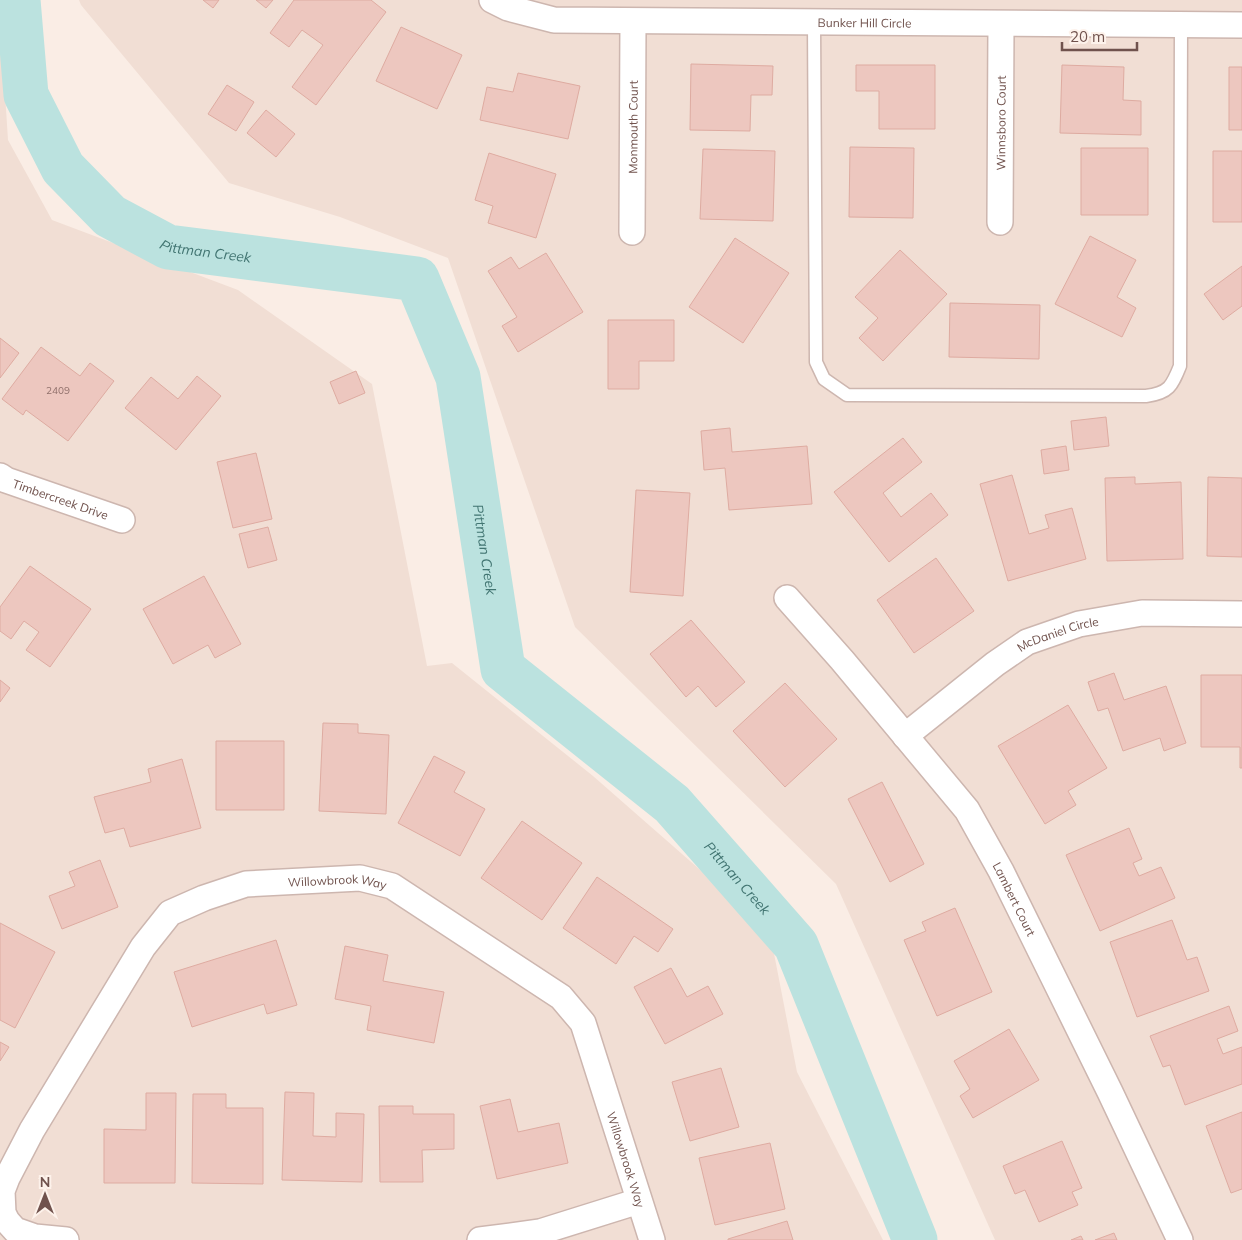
<svg xmlns="http://www.w3.org/2000/svg" width="1242" height="1240" font-family="Mulish,sans-serif">
	<rect width="100%" height="100%" fill="#faede5"/>
	<path fill="#f1ded4" d="M79,0h1163v1240h-247l-159,-356 -261,-257 -127,-369 -108,-41 -111,-34 -148,-178z
		M0,16l8,124 44,80 186,70 134,94 55,282 25,-3 141,113 113,99 65,63 26,134 86,168h-883z"/>
	<g fill="none" stroke-linecap="round" stroke-linejoin="round">
		<path stroke="#bbe2df" stroke-width="45" id="s1" d="M18,0l8,95 37,73 47,48 58,31 249,32 41,98 45,292 169,135 124,141 119,295"/>
	</g>
	<path fill="#edc7bf" stroke="#deaba1" d="M203,0h16l-6,8z
		M256,0h17l-7,8z
		M294,0h77l15,12 -70,93 -24,-18 31,-42 -21,-15 -13,17 -19,-14z
		M401,27l61,28 -25,54 -61,-28z
		M691,64l82,2 -1,29h-21l-1,36 -60,-1z
		M856,65h79v64h-56v-38h-23z
		M1062,65l62,2 -1,33 18,1v34l-81,-2z
		M1229,67h13v63h-13z
		M518,73l62,13 -12,53 -88,-19 7,-33 26,5z
		M227,85l27,17 -18,29 -28,-17z
		M266,110l29,24 -19,23 -29,-24z
		M850,147l64,1 -1,70 -64,-1z
		M1081,148h67v67h-67z
		M703,149l72,2 -2,70 -73,-2z
		M1213,151h29v71h-29z
		M489,153l67,21 -20,64 -48,-15 5,-17 -18,-6z
		M1090,236l46,24 -19,37 19,11 -14,29 -67,-33z
		M735,238l54,35 -46,70 -54,-36z
		M900,250l47,44 -64,67 -24,-23 19,-20 -23,-21z
		M546,253l37,59 -65,40 -16,-26 15,-9 -29,-46 23,-14 8,12z
		M1242,266v40l-19,14 -19,-26z
		M950,303l90,2 -1,54 -90,-2z
		M608,320h66v41h-35v28h-31z
		M0,338l19,15 -19,25z
		M41,347l39,29 10,-13 24,18 -46,60 -42,-31 -3,5 -21,-16z
		M356,371l9,22 -26,11 -9,-22z
		M197,376l24,20 -45,54 -51,-42 26,-31 27,22z
		M1106,417l3,29 -35,4 -3,-29z
		M730,428l2,24 75,-6 5,58 -83,6 -4,-42 -21,2 -3,-39z
		M903,438l19,24 -39,31 18,24 30,-24 17,22 -59,47 -55,-70z
		M1066,446l3,24 -25,4 -3,-24z
		M256,453l16,66 -39,9 -16,-66z
		M1012,475l17,59 20,-6 -4,-13 27,-7 14,51 -78,22 -28,-97z
		M1135,477v7l46,-2 2,77 -76,2 -2,-83z
		M1208,477l34,1v79l-35,-1z
		M636,490l54,3 -7,103 -53,-4z
		M268,527l9,33 -29,8 -9,-34z
		M936,558l38,53 -60,42 -37,-53z
		M30,566l61,43 -41,58 -24,-17 13,-18 -15,-11 -13,18 -11,-8v-24z
		M204,576l37,68 -26,14 -7,-13 -35,19 -30,-55z
		M691,620l54,62 -29,25 -18,-21 -12,11 -36,-43z
		M1114,673l10,27 42,-14 20,57 -22,8 -4,-13 -37,13 -15,-43 -10,3 -10,-29z
		M1201,675h41v93h-2v-21h-39z
		M0,680l10,8 -10,14z
		M785,683l52,56 -52,48 -52,-56z
		M1068,705l39,63 -39,23 8,14 -31,19 -47,-78z
		M323,723l35,1v9l31,2 -3,79 -67,-3z
		M216,741h68v69h-68z
		M434,756l31,16 -11,20 31,17 -25,47 -62,-33z
		M182,759l19,69 -71,19 -6,-19 -19,5 -11,-36 57,-15 -3,-13z
		M882,782l42,82 -34,18 -42,-83z
		M522,821l60,42 -40,57 -61,-42z
		M1129,828l13,31 -9,4 6,13 22,-9 14,31 -75,33 -34,-76z
		M100,860l18,47 -56,22 -13,-33 26,-10 -6,-14z
		M597,877l76,52 -15,23 -24,-16 -18,28 -53,-36z
		M955,908l37,84 -55,24 -33,-76 22,-9 -4,-9z
		M1172,920l15,40 10,-3 12,34 -72,26 -27,-75z
		M0,923l55,29 -40,76 -15,-8z
		M276,940l21,65 -30,9 -3,-10 -72,23 -18,-55z
		M345,946l43,9 -5,26 61,11 -10,51 -67,-13 4,-24 -36,-7z
		M671,968l16,29 21,-11 15,28 -58,30 -31,-57z
		M1229,1006l9,25 -21,8 6,15 19,-7v37l-57,21 -15,-40 -7,2 -13,-31z
		M1009,1029l30,51 -66,38 -13,-22 10,-7 -16,-28z
		M0,1042l9,5 -9,14z
		M721,1068l18,59 -49,14 -18,-59z
		M285,1092l29,1 -1,43 23,1v-24l28,1 -2,68 -80,-2z
		M146,1093h30l-1,90h-71v-54l42,1z
		M193,1094h33v14h37v76l-71,-1z
		M510,1099l8,33 41,-9 9,40 -71,16 -17,-73z
		M379,1106h34v8h41v35l-32,1 1,32h-43z
		M1242,1112v77l-11,4 -25,-67z
		M1062,1141l20,47 -10,4 6,13 -39,17 -14,-32 -10,4 -12,-28z
		M770,1143l15,66 -70,16 -16,-67z
		M787,1221l6,19h-65v-1z
		M1114,1233l3,7h-22z
		M1081,1236l2,4h-12z"/>
	<g fill="none" stroke-linecap="round" stroke-linejoin="round">
		<g stroke="#cdb6af" stroke-width="15">
			<path id="service" d="M814,23l2,339 8,17 23,16 299,1c23,-3 26,-10 34,-30l1,-341"/>
		</g>
		<g stroke="#cdb6af" stroke-width="28">
			<g id="minor">
				<path id="s2" d="M492,0l16,8 46,12 688,5"/>
				<path id="s3" d="M1000,222l1,-198"/>
				<path id="s4" d="M632,232l1,-210"/>
				<path id="s5" d="M0,476l6,4 116,40"/>
				<path id="s6" d="M787,598l55,62 125,150 34,61 109,221 70,148"/>
				<path id="s7" d="M905,736l90,-72 32,-22 52,-18 63,-11 100,1"/>
				<path id="s8" d="M66,1240l-31,-3 -20,-7 -8,-9 -4,-8 -1,-22 5,-13 25,-48 111,-183 27,-34 34,-15 42,-14 114,-6 32,8 169,111 22,26 69,217"/>
				<path d="M480,1240l60,-8 99,-31"/>
			</g>
		</g>
		<use href="#service" stroke="#fff" stroke-width="12"/>
		<use href="#minor" stroke="#fff" stroke-width="25"/>
	</g>
	<g text-anchor="middle" dominant-baseline="central" stroke-width="4" stroke-linejoin="round" paint-order="stroke">
		<g font-size="10" fill="#8f6f6a">
			<text x="58" y="390">2409</text>
		</g>
		<g font-size="12" fill="#70524d" stroke="#fdf2eb">
			<text stroke="none"><textPath href="#s2" startOffset="376">Bunker Hill Circle</textPath></text>
			<text stroke="none"><textPath href="#s3" startOffset="99">Winnsboro Court</textPath></text>
			<text stroke="none"><textPath href="#s4" startOffset="105">Monmouth Court</textPath></text>
			<text stroke="none"><textPath href="#s5" startOffset="65">Timbercreek Drive</textPath></text>
			<text stroke="none"><textPath href="#s7" startOffset="186">McDaniel Circle</textPath></text>
			<text stroke="none"><textPath href="#s8" startOffset="594">Willowbrook Way</textPath></text>
			<text stroke="none"><textPath href="#s6" startOffset="379">Lambert Court</textPath></text>
			<text stroke="none"><textPath href="#s8" startOffset="1029">Willowbrook Way</textPath></text>
		</g>
		<g font-size="14" font-style="italic" fill="#427572" stroke="#fdf2eb">
			<text stroke="none"><textPath href="#s1" startOffset="348">Pittman Creek</textPath></text>
			<text stroke="none"><textPath href="#s1" startOffset="842">Pittman Creek</textPath></text>
			<text stroke="none"><textPath href="#s1" startOffset="1278">Pittman Creek</textPath></text>
		</g>
	</g>
	<g transform="translate(45 1195)" stroke="#fdf2eb" stroke-width="4" paint-order="stroke">
	<path d="M0-4L9 19L0 12L-9 19Z" fill="#70524d"/>
	<text y="-8" font-size="14" font-weight="bold" text-anchor="middle" fill="#70524d">N</text>
	</g>
	<path d="M1062 42v8h75v-8" fill="none" stroke="#70524d" stroke-width="2.5"/>
	<text x="1070" y="42" font-size="15" fill="#70524d" stroke="#fdf2eb" stroke-width="4" paint-order="stroke">20 m</text>
</svg>
